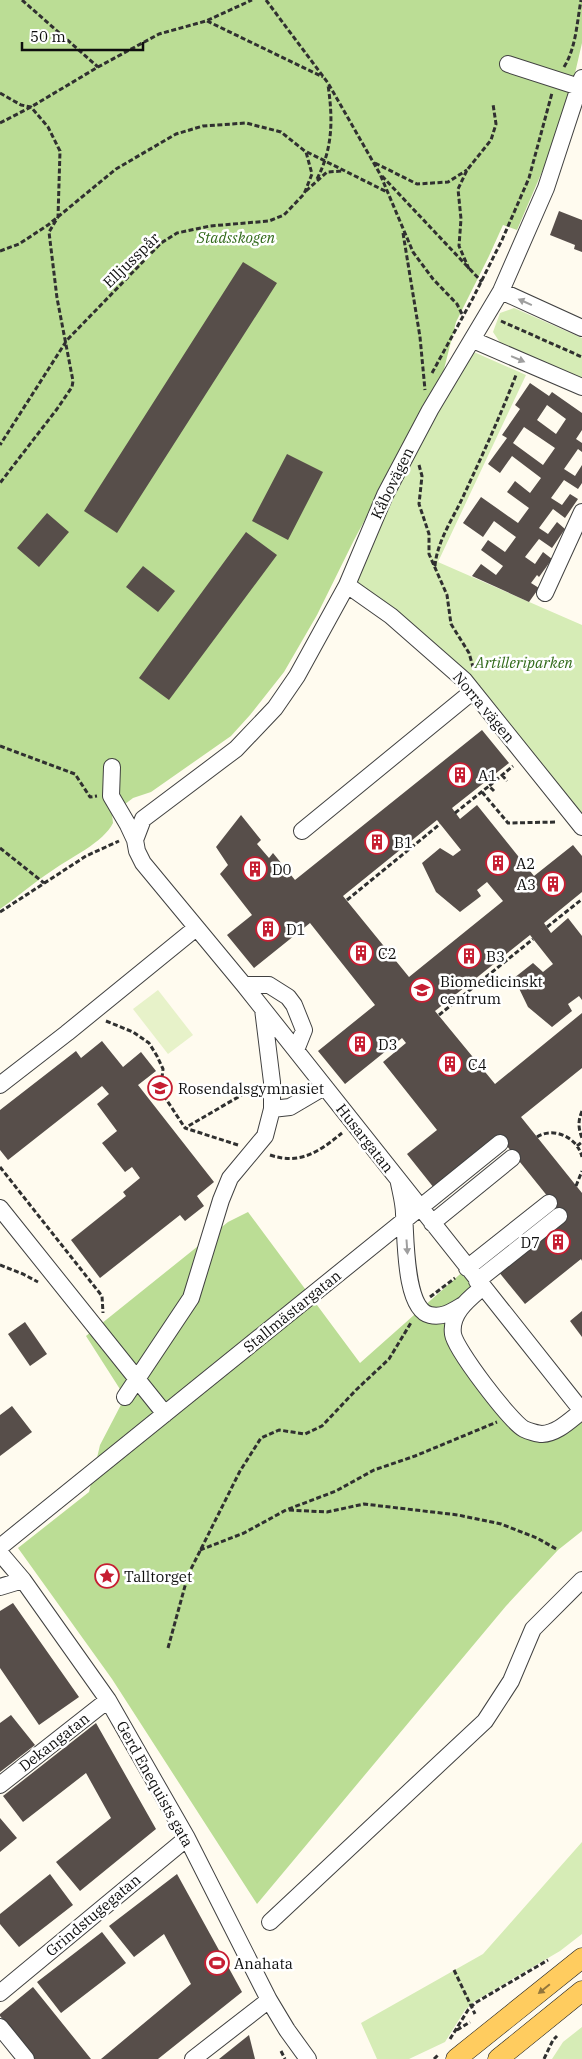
<svg xmlns="http://www.w3.org/2000/svg" width="582" height="2059" font-family="'IBM Plex Serif',serif">
	<rect width="100%" height="100%" fill="#fffbef"/>
	<path fill="#d6ecb6" d="M514,308l68,30v42l-81,-36 -8,-12 7,-19z
		M467,349l59,26 -88,187 144,63v202l-118,-147 -117,-95z
		M582,1842v92l-22,17 -85,50 -10,9 -20,32 -36,17h-32l-16,-36 122,-69z
		M582,2027v32h-30l11,-17z"/>
	<path fill="#bbdd95" d="M0,0h582v43l-10,43 -22,67 -33,77 -14,-5 -14,31 -33,66 -14,55 -88,163 -37,75 -33,57 -34,43 -19,21 -80,56 -18,6 -21,16 1,9c-9,19 -43,35 -60,47 -19,12 -35,27 -53,39z
		M248,1212l112,151 107,-95 16,19 -30,47 42,63 46,37 41,-23v120l-24,19 -52,56 -249,298 -145,-225 -94,-131 71,-56 11,-47 25,-48 -39,-61 142,-114z"/>
	<path fill="#e7f2c9" d="M158,990l35,45 -25,19 -35,-45z"/>
	<path fill="#574e4a" fill-rule="evenodd" d="M559,211l23,9v32l-8,-3 1,-4 -25,-10z
		M243,262l34,21 -160,250 -33,-22z
		M530,383l19,13 3,-4 30,21v17l-6,9 6,4v9l-4,-3 -14,20 11,7 7,-11v18l-4,6 -14,-9 -13,18 11,7 8,-11 8,5 -13,19 -12,-9 -14,19 9,6 9,-12 8,7 -13,19 -13,-9 -14,18 10,7 8,-12 9,7 -13,18 -2,-2 -6,8 8,5 -10,14 -57,-26 9,-12 15,11 7,-9 -22,-16 7,-10 17,12 11,-15 -22,-16 -11,16 -20,-14 18,-26 37,26 11,-15 -22,-16 8,-11 15,12 11,-15 -29,-22 -12,17 -12,-9 19,-26 -5,-3 18,-26 -5,-4zM547,405l19,14 -10,15 -19,-14zM524,427l31,21 -12,17 -30,-22z
		M287,454l36,18 -35,68 -36,-19z
		M47,513l22,19 -30,35 -22,-19z
		M246,532l31,23 -108,145 -30,-22z
		M143,566l32,25 -17,21 -32,-25z
		M482,730l27,33 -57,45 8,11 17,-14 57,71 39,-31 9,11v36l-38,31 7,10 17,-15 14,18v64l-3,-4 -11,8 4,7 -20,16 -24,-20 -14,-29 19,-15 10,9 10,-8 -23,-29 -95,76 60,73 87,-71v55l-61,49 61,76v68l-1,-2 -56,45 -27,-33 67,-53 -66,-82 -65,52 -27,-34 30,-24 -54,-68 23,-19 -4,-5 -57,46 -27,-33 57,-46 -65,-82 -56,45 -27,-33 25,-20 -32,-41 8,-9 -12,-18 25,-32 20,25 -4,4 12,14 4,-5 22,27zM437,820l24,30 -8,6 -13,-8 -18,15 14,29 24,20 21,-16 -4,-6 10,-8 16,19 -94,76 -66,-81z
		M102,1041l21,26 18,-15 15,19 -18,14 76,97 -17,14 7,10 -19,15 -5,-6 -80,63 -29,-38 55,-44 -3,-4 17,-14 -8,-11 -7,5 -23,-29 15,-12 -20,-27 12,-10 -7,-8 -94,74 -8,-10v-40l76,-59 5,7z
		M582,1311v26l-12,-16z
		M25,1322l22,32 -17,12 -22,-32z
		M12,1406l20,26 -32,24v-41z
		M13,1603l66,94 -40,28 -39,-57v-57z
		M11,1715l24,30 -35,27v-49z
		M96,1723l60,106 -76,62 -24,-29 55,-44 -25,-45 -63,49 -20,-26z
		M0,1818l17,20 -17,14z
		M50,1874l23,31 -54,42 -19,-23v-10z
		M177,1874l65,118 -84,67h-57l90,-75 -27,-50 -30,23 -25,-31z
		M102,1932l24,31 -65,50 -24,-31z
		M33,1987l58,72h-56l-35,-43v-2z
		M249,2035l6,24h-36z"/>
	<g fill="none" stroke-linecap="round" stroke-linejoin="round">
		<g stroke="#414141" stroke-width="18">
			<path id="minor" d="M508,64l74,24
				M501,291l81,37
				M473,340l109,47
				M347,585l44,31 73,64 118,147
				M545,593l37,-81
				M112,767l-1,29 17,29 7,15 2,11 6,12 101,122 338,426
				M302,831l171,-140
				M135,840l8,-21 93,-70 39,-41 22,-32 50,-91 38,-90 45,-85 71,-119 45,-103 36,-110
				M244,985h25l19,12 6,8 10,25 -8,20
				M0,1085l67,-52 129,-105
				M272,1109l18,-2 34,-20
				M399,1183c2,10 5,21 5,31 2,22 0,95 26,101 13,3 23,-4 33,-10
				M0,1208l165,206
				M432,1223l80,-65
				M467,1268l82,-65
				M477,1281l82,-65
				M483,1287c-14,12 -33,26 -30,47 2,15 57,87 71,95 4,2 14,5 18,5 16,-1 28,-14 40,-23
				M125,1397l66,-99 30,-98 9,-22 35,-42 7,-27v-27l-9,-73
				M0,1547l500,-404
				M0,1553l23,27 85,120 79,138 82,162 18,30 21,29
				M0,1587l23,-7
				M0,1785l108,-85
				M270,1922l215,-201 26,-40 22,-52 49,-49
				M0,1993l187,-155
				M0,2027l26,32
				M193,2059l76,-59"/>
		</g>
		<g stroke="#1f1f1f" stroke-width="21">
			<path id="major" d="M456,2059l126,-101
				M498,2059l84,-68"/>
		</g>
		<path stroke="#303030" stroke-width="3" stroke-dasharray="5 2.5" stroke-linecap="butt" d="M22,0l76,67
			M266,0l62,83 52,91 33,78 20,27 24,25 6,12
			M207,21l116,56
			M564,67c12,-19 13,-45 17,-67
			M0,93l21,12 10,2 17,20 12,24 -2,66 -9,15 8,66 16,83 -1,6 -15,22 -57,74
			M0,123l31,-16 67,-40 61,-33 47,-13 46,-21
			M307,152l80,40
			M375,163l42,21 31,-2 19,-12
			M382,176l100,106
			M317,179c16,-31 16,-60 11,-94
			M306,191l21,-19 15,-1
			M403,233l17,104 5,53
			M0,251l19,-7 29,-19 68,-56 60,-35 27,-8 43,-3 35,9 25,20 6,22 -8,20 -20,21 -15,6 -59,5 -33,7 -16,10 -94,97 -67,105
			M469,269l-10,-23 2,-27 -3,-30 9,-19 24,-30 5,-16 -3,-20
			M501,321l81,36
			M432,373l41,-75 29,-58 27,-62 23,-85
			M419,465l3,11 -3,28 10,30v20l18,41 4,29 18,29 4,14
			M435,566c2,-24 17,-46 27,-67 19,-41 38,-82 54,-124
			M0,746l75,28 15,23 7,-1
			M502,775l5,6
			M494,791l-5,-5 24,-20
			M482,792l26,31 49,-1
			M455,813l34,-27
			M0,848l44,35
			M347,900l93,-76
			M0,912l86,-56 33,-15
			M547,927l34,-27
			M439,1015l94,-76
			M106,1021l27,11 16,11 8,13 6,13 -2,17 5,13 19,29
			M582,1111c-4,10 -4,16 0,27
			M537,1137c17,-11 41,1 45,20
			M238,1145l-53,-17 72,-42
			M577,1146l5,-4
			M270,1155c30,10 49,-3 72,-22
			M0,1167l102,129 1,17
			M576,1186l6,-15
			M0,1265l23,9 15,8
			M430,1297l25,-19
			M289,1510l38,2 37,-8 94,11 43,9 36,14 21,12
			M200,1550l44,-17 42,-23 50,-19 38,-21 41,-14 82,-34
			M168,1648l20,-73 52,-104 21,-33 18,-8 26,4 17,-8 34,-36 33,-31 23,-38
			M454,1970l21,44
			M457,2030l13,-8
			M450,2039l18,-29 7,-7 73,-43
			M281,2051l4,8
			M434,2059l5,-5
			M544,2059l9,-19 4,-4"/>
		<use href="#minor" stroke="#fff" stroke-width="16"/>
		<use href="#major" stroke="#ffcc5f" stroke-width="20"/>
	</g>
	<defs><path id="oneway-solid" d="M-6-.8H1V-3.2L6.5 0L1 3.2V.8H-6Z" transform="scale(1.25)"/></defs>
	<g fill="#9f9f9f">
		<use href="#oneway-solid" transform="translate(525 302) rotate(-156)"/>
		<use href="#oneway-solid" transform="translate(518 359) rotate(23)"/>
		<use href="#oneway-solid" transform="translate(407 1247) rotate(86)"/>
	</g>
	<use fill="#93763b" href="#oneway-solid" transform="translate(544 1989) rotate(141)"/>
	<defs>
		<g id="building-ring" transform="scale(1.25)"><circle r="9.5" fill="#fff" stroke="#c61e32" stroke-width="1.5"/><path d="M-4-6H4V6H1V3H-1V6H-4ZM-2.5-4.3h1.7v1.8h-1.7ZM.8-4.3h1.7v1.8H.8ZM-2.5-1h1.7V.8h-1.7ZM.8-1h1.7V.8H.8Z" fill="#c61e32"/></g>
		<g id="university-ring" transform="scale(1.25)"><circle r="9.5" fill="#fff" stroke="#c61e32" stroke-width="1.5"/><path d="M0-5L7-2L0 1L-7-2ZM-4 1L0 2.5L4 1V4Q0 6-4 4Z" fill="#c61e32"/></g>
		<g id="school-ring" transform="scale(1.25)"><circle r="9.5" fill="#fff" stroke="#c61e32" stroke-width="1.5"/><path d="M0-5L7-2L0 1L-7-2ZM-4 1L0 2.5L4 1V4Q0 6-4 4Z" fill="#c61e32"/></g>
		<g id="sight-ring" transform="scale(1.25)"><circle r="9.5" fill="#fff" stroke="#c61e32" stroke-width="1.5"/><path d="M0-6L1.8-2.2L6-1.7L2.9 1.2L3.7 5.4L0 3.3L-3.7 5.4L-2.9 1.2L-6-1.7L-1.8-2.2Z" fill="#c61e32"/></g>
		<g id="stadium-ring" transform="scale(1.25)"><circle r="9.5" fill="#fff" stroke="#c61e32" stroke-width="1.5"/><path d="M0-5a6.5 5 0 1 0 0 10a6.5 5 0 1 0 0-10ZM-3.5-1.8h7v3.6h-7Z" fill="#c61e32"/></g>
	</defs>
	<g fill-rule="evenodd">
		<use href="#building-ring" x="460" y="775"/>
		<use href="#building-ring" x="377" y="842"/>
		<use href="#building-ring" x="498" y="863"/>
		<use href="#building-ring" x="255" y="869"/>
		<use href="#building-ring" x="553" y="884"/>
		<use href="#building-ring" x="268" y="929"/>
		<use href="#building-ring" x="361" y="953"/>
		<use href="#building-ring" x="469" y="956"/>
		<use href="#university-ring" x="422" y="990"/>
		<use href="#building-ring" x="360" y="1044"/>
		<use href="#building-ring" x="450" y="1064"/>
		<use href="#school-ring" x="160" y="1088"/>
		<use href="#building-ring" x="558" y="1242"/>
		<use href="#sight-ring" x="107" y="1576"/>
		<use href="#stadium-ring" x="217" y="1963"/>
	</g>
	<g text-anchor="middle" dominant-baseline="central" stroke-width="5" stroke-linejoin="round" paint-order="stroke">
		<g font-size="15" font-style="italic" fill="#316a1a" stroke="#fff">
			<text x="236" y="237">Stadsskogen</text>
			<text x="524" y="662">Artilleriparken</text>
		</g>
		<g font-size="15" fill="#0e0e0e" stroke="#fff">
			<text transform="translate(131 260) rotate(-44)">Elljusspår</text>
			<text transform="translate(392 483) rotate(-64)">Kåbovägen</text>
			<text transform="translate(484 707) rotate(50)">Norra vägen</text>
			<text transform="translate(365 1138) rotate(52)">Husargatan</text>
			<text transform="translate(292 1311) rotate(-39)">Stallmästargatan</text>
			<text transform="translate(54 1742) rotate(-38)">Dekangatan</text>
			<text transform="translate(155 1784) rotate(61)">Gerd Enequists gata</text>
			<text transform="translate(93 1915) rotate(-40)">Grindstugegatan</text>
		</g>
		<g font-size="15" fill="#0e0e0e" stroke="#fff" text-anchor="start">
			<text x="478" y="775">A1</text>
			<text x="394" y="842">B1</text>
			<text x="516" y="863">A2</text>
			<text x="272" y="869">D0</text>
			<text x="536" y="884" text-anchor="end">A3</text>
			<text x="286" y="929">D1</text>
			<text x="378" y="953">C2</text>
			<text x="486" y="956">B3</text>
			<text x="440" y="981">Biomedicinskt<tspan x="440" dy="17">centrum</tspan></text>
			<text x="378" y="1044">D3</text>
			<text x="468" y="1064">C4</text>
			<text x="178" y="1088">Rosendalsgymnasiet</text>
			<text x="540" y="1242" text-anchor="end">D7</text>
			<text x="124" y="1576">Talltorget</text>
			<text x="234" y="1963">Anahata</text>
		</g>
	</g>
	<path d="M22 42v8h121v-8" fill="none" stroke="#0e0e0e" stroke-width="2.5"/>
	<text x="30" y="42" font-size="15" fill="#0e0e0e" stroke="#ffffff" stroke-width="4" paint-order="stroke">50 m</text>
</svg>
